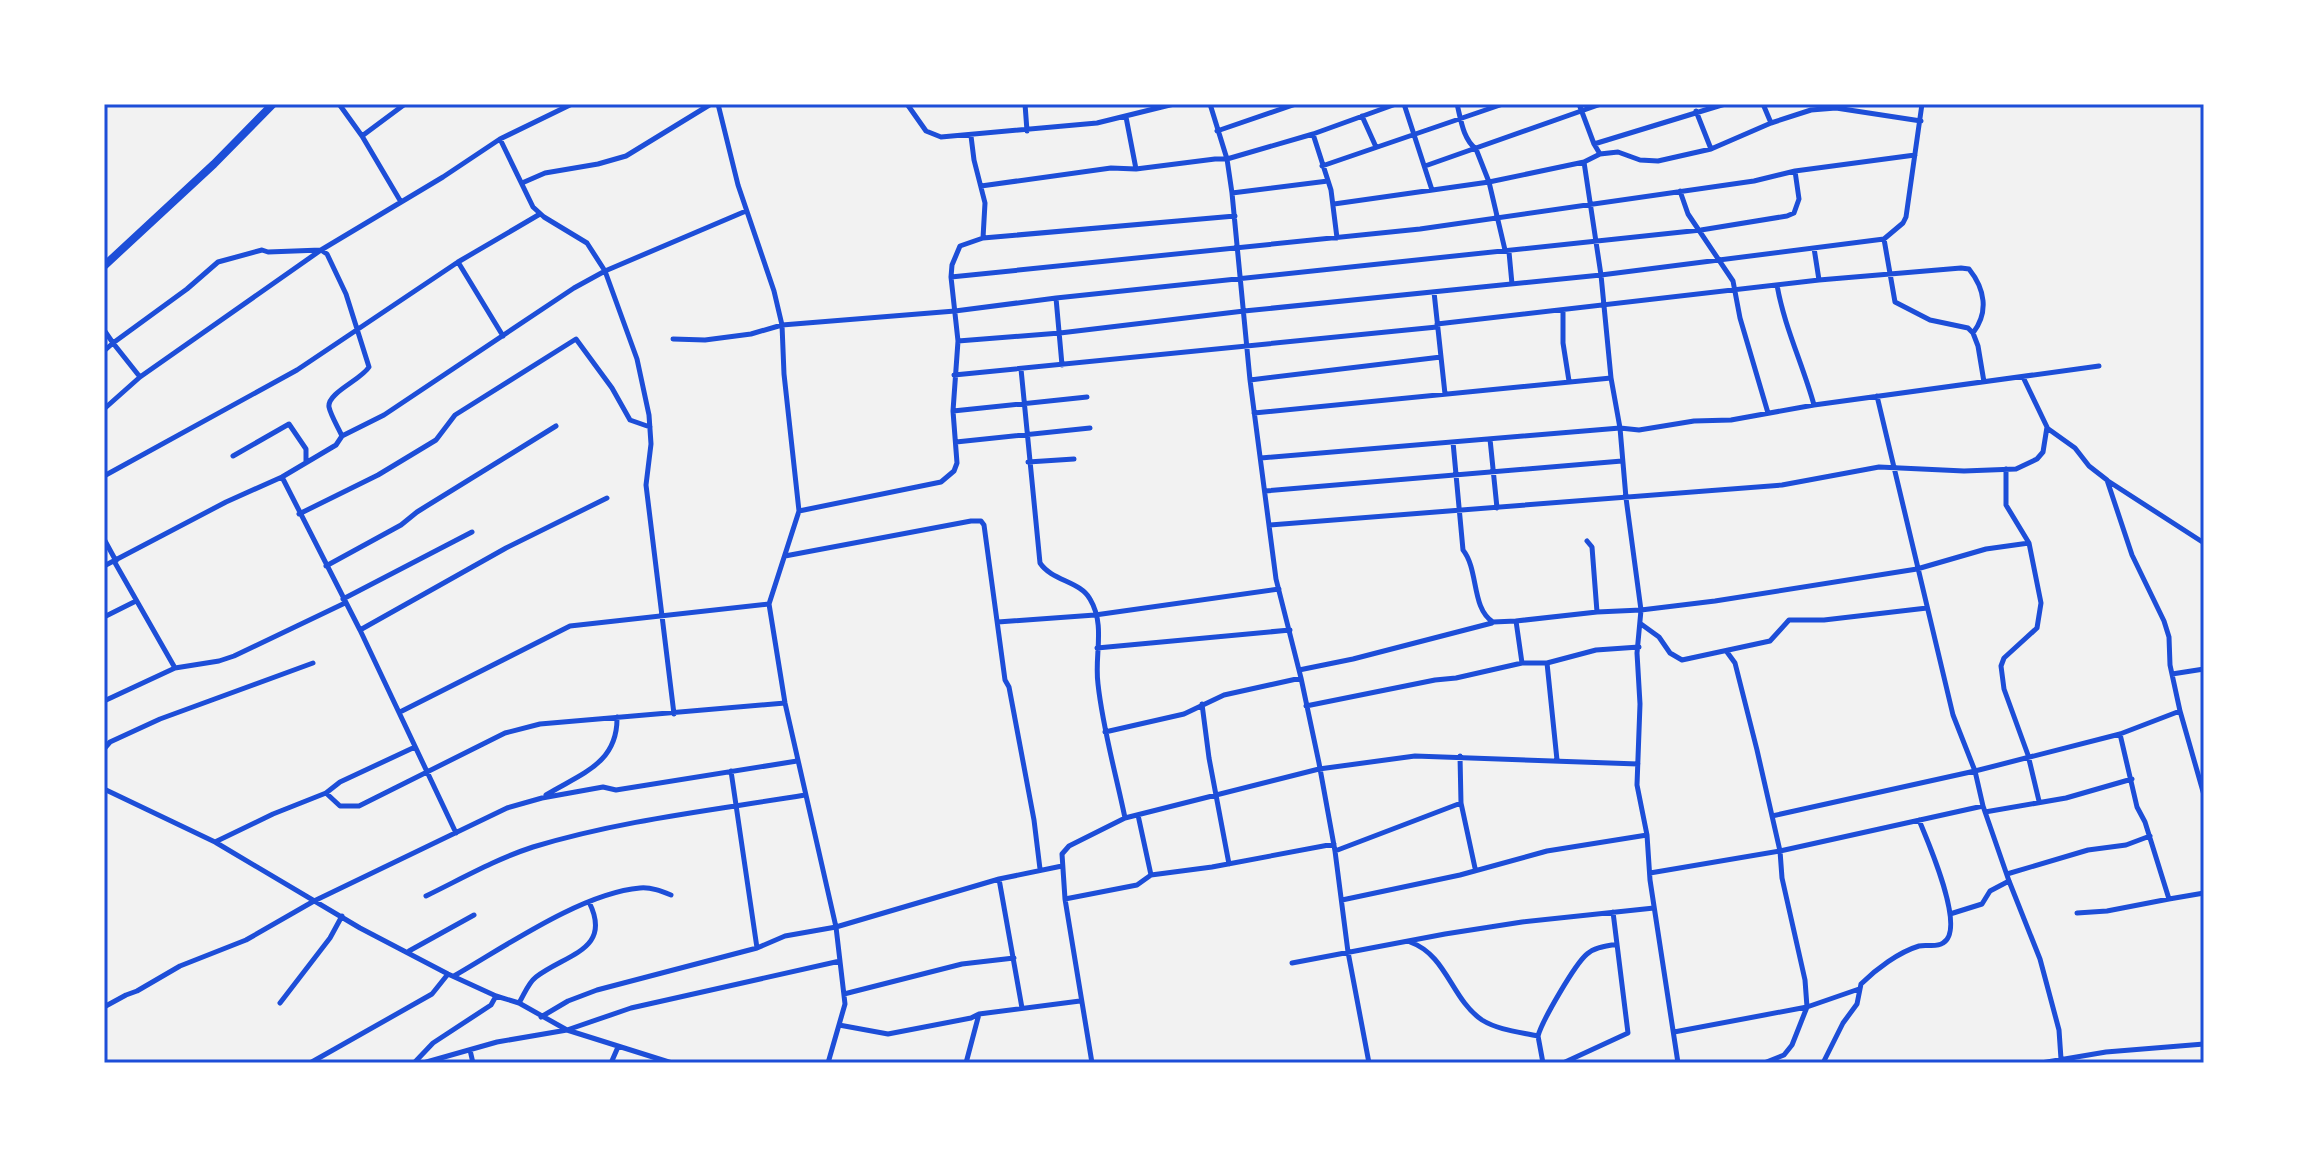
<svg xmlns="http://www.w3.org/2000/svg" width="2308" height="1167" font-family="'Fira Sans',sans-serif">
	<rect width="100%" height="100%" fill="#f2f2f2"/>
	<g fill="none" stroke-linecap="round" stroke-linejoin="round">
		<path stroke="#1d4ed8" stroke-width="5" d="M339,104l23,32 39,66
			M718,104l20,81 36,106 8,34 2,49 15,137 -30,93 16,99 51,224 9,77 -17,59
			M907,104l19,27 15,6 156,-14 77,-19
			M1025,104l2,27
			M1210,104l17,55 5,34 18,187 26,199 25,99 18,85 16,88 13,101 21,111
			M1404,104l28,86
			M1457,104c4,16 6,35 19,45l13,33 16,68
			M1579,104l15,40 6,10
			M1763,104l8,19
			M1696,111l15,38
			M1362,116l14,31
			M1126,117l10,52
			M1217,131l79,-27
			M1313,134l18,56 6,48
			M362,136l43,-32
			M500,139l33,68 11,10 43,26 18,28 32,88 12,56 2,29 -5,41 28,229
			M1594,144l131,-40
			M1584,162l17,113 10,103 9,50 6,70 15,112 -4,43 3,51 -3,81 10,50 3,45 28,183
			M1322,166l181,-62
			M1425,166l176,-62
			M522,183l23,-10 53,-9 28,-8 85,-52
			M981,186l130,-18 25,1 79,-10h12l86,-25 83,-30
			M1680,191l8,23 45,67 7,37 28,95
			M1232,193l96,-12
			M1334,204l155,-22 95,-20 16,-8 18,-2 22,8 18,1 53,-12 60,-26 40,-13 25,-2 85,13
			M983,238l252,-22
			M1884,239l11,63 35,18 38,8 5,5 5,13 6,36
			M1814,248l5,32
			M1509,252l3,32
			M458,262l45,74
			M951,277l469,-48 334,-48 41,-10
			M1777,285c7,41 26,80 37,120
			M1434,292l11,102
			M1056,298l6,67
			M1563,310v33l6,38
			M1437,324l382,-44 142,-12 8,1c16,20 20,43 4,64
			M104,330l9,13 74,-54 31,-27 44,-12 6,2 53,-2 6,4 19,40 23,73c-8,13 -42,26 -40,40 2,9 9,20 13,29l-6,9 -54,32 -56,25 -122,64
			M673,339l32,1 46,-6 31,-9 173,-14 101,-13 645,-68 86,-14 7,-3 5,-14 -4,-28 120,-16
			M958,341l102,-8 184,-22 357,-36 283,-36 19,-16 3,-6 16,-113
			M104,351l9,-8 27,34
			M1021,369l19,194c12,18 40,18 50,36 16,27 4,56 8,85 5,46 18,90 27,134l-56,28 -7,8 3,45 27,164
			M954,375l483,-48
			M1250,380l191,-23
			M1877,396l76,319 22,56 8,35 26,75 31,78 19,71 2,29
			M104,409l36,-32 181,-127 122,-73 57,-38 72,-35
			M953,411l134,-14
			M1254,413l357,-35
			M2047,428l28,20 14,18 18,14 25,75 32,66 5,16 1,28 10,46 24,84
			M342,436l42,-21 190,-127 31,-17 141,-60
			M1490,439l7,69
			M956,442l134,-14
			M1453,442l10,108c16,20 8,58 30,72l23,-1
			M233,456l56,-32 17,25v12
			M1261,458l359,-30 19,2 55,-9 37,-1 83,-15 285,-39
			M1028,462l46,-3
			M2006,469v36l23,38 12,60 -4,25 -33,30 -3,8 3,23 24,66 11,46
			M104,476l193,-106 161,-108 82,-48
			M282,477l78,153 96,203
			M2108,481l96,62
			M1265,491l357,-30
			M799,511l142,-29 13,-11 3,-8 -4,-52 5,-70 -7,-64 1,-12 8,-19 23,-8 2,-35 -11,-43 -3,-24
			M299,514l79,-39 58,-35 19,-25 121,-76 36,49 18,32 20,7
			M1269,525l513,-40 97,-18 85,4 52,-2 21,-10 6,-7 4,-25 -24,-50
			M104,539l12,22
			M1587,541l5,6 5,65
			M785,556l186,-35h10l3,4 21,155 4,7 25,133 6,49
			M114,561l61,107
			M326,566l75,-41 16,-13 139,-86
			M343,599l129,-67
			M104,617l32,-16
			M998,622l97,-7 184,-26
			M1641,624l18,13 11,16 12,7 88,-19 19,-21h35l103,-12
			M360,630l146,-82 101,-50
			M1097,648l193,-18
			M1727,652l8,11 22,87 23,101 2,27 23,102 2,27 -15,38 -8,10 -20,8
			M1522,663l-6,-42 81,-9 44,-2 74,-9 202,-32 69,-20 43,-6
			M1547,663l10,97
			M1299,670l54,-11 139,-36
			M2172,674l32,-5
			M104,701l71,-33 44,-7 15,-5 111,-53
			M1202,704l7,54 20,106
			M1306,706l129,-26 21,-2 66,-15h25l49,-13 43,-3
			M400,712l170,-86 199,-22
			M1105,732l79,-18 40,-19 77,-17
			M2120,734l17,73 8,15 24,77 35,-6
			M104,749l6,-7 50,-23 153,-56
			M1460,756l1,47 14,65
			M731,771l26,177
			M104,789l111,53 145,86 88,46 48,22 23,7 48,27 105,33
			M326,793l14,13h19l146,-73 35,-9 245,-21
			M546,795c34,-21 72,-31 71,-78
			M1985,812l81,-14 66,-19
			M1138,815l13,60
			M1772,816l203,-45 145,-37 60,-23
			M1125,818l194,-49 96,-13 223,8
			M215,842l58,-28 53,-21 14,-11 75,-35
			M1335,851l126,-48
			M1650,873l130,-22 203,-45
			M2007,874l81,-24 38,-5 24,-9
			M999,879l23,129
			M426,896c35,-17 70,-37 107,-49 88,-27 182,-37 272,-52
			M1065,899l72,-14 14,-10 61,-8 122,-23
			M1342,900l118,-25 87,-24 100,-16
			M2077,913l30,-2 62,-12
			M1950,914l32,-10 8,-13 19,-10
			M1410,942c37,13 41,57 72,78 16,10 38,12 56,16
			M409,951l65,-36
			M1292,963l153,-29 77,-12 132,-14
			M454,976c52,-30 128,-83 186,-88 11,-1 21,3 31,7
			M844,994l118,-30 52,-6
			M280,1003l50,-65 12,-22
			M519,1003c5,-8 9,-20 17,-26 30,-23 77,-27 53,-75
			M104,1007l22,-12 11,-4 43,-25 66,-26 68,-39 193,-93 35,-10 61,-11 13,3 181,-29
			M541,1017l27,-16 29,-11 160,-42 28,-12 51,-9 163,-48 63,-13
			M839,1025l49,9 83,-16 8,-4 101,-13
			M1674,1032l133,-25 52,-18
			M470,1050l3,13
			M310,1063l122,-69 16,-20
			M414,1063l19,-20 58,-38 5,-9
			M423,1063l74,-21 70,-12 64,-22 209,-47
			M611,1063l7,-16
			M966,1063l13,-49
			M1543,1063l-5,-27c4,-15 37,-72 49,-82 8,-7 20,-8 30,-10
			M1563,1063l65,-30 -15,-121
			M1823,1063l20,-40 14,-19 4,-20c15,-15 38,-32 58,-38 8,-2 17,2 24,-3 24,-13 -15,-101 -24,-123
			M2041,1063l65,-11 98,-8"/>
		<path stroke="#1d4ed8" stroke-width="8" d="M104,266l110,-102 59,-60"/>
	</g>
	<rect width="2308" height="1167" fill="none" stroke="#ffffff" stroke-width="212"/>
	<rect x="106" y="106" width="2096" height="955" fill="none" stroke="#1d4ed8" stroke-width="3"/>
</svg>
